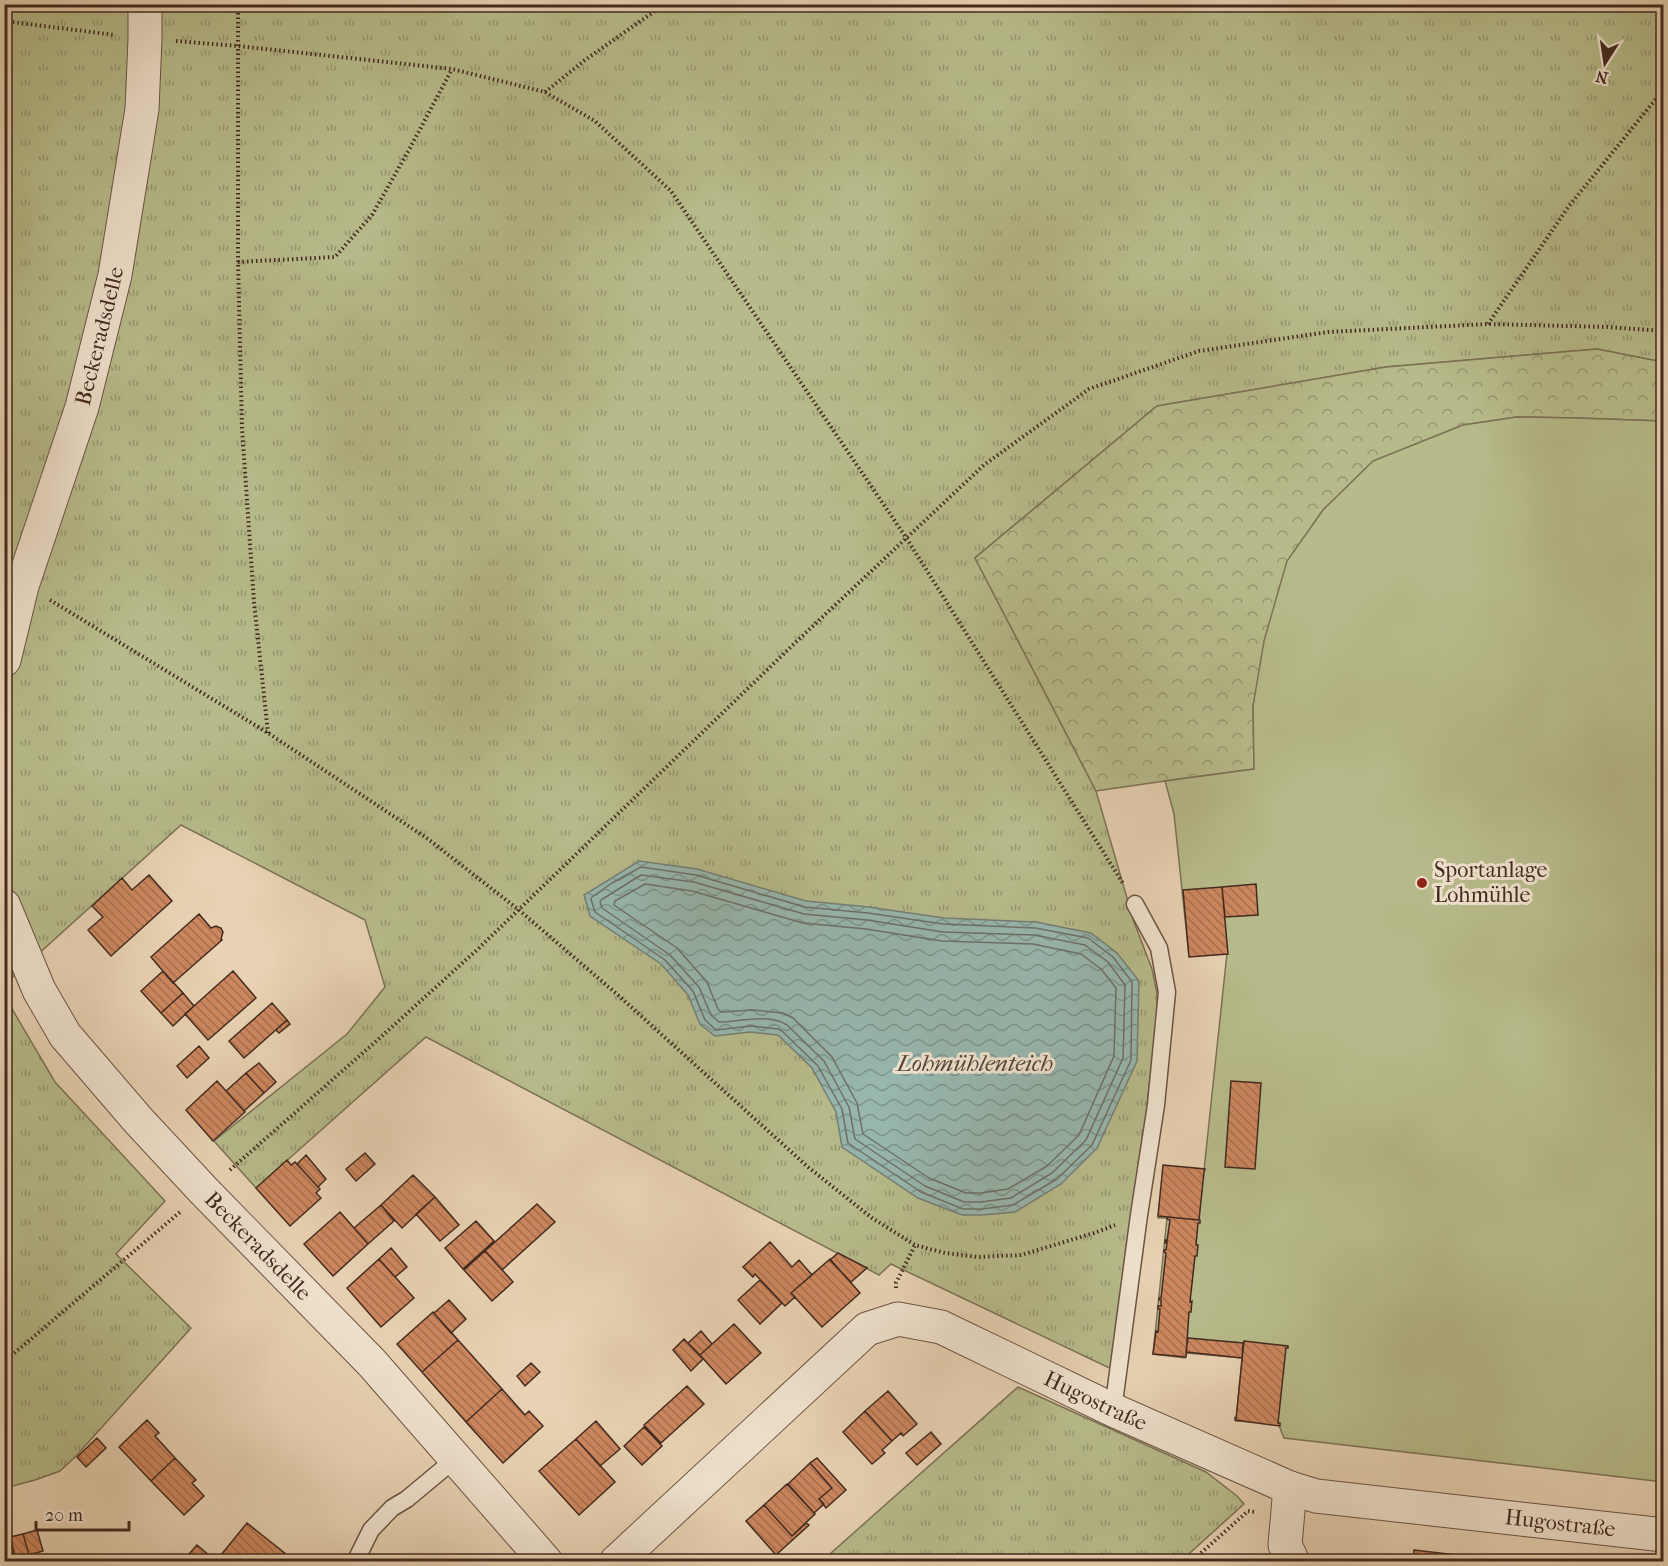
<svg xmlns="http://www.w3.org/2000/svg" width="1668" height="1566" font-family="'IM FELL French Canon',serif">
	<defs>
		<pattern id="grass-tufts" width="24" height="20" patternUnits="userSpaceOnUse" patternTransform="scale(1.5)"><rect width="24" height="20" fill="#b7bb8b"/><path d="M3 7l-1-3M5 7V3M7 7l1-3M15 17l-1-3M17 17v-4M19 17l1-3" fill="none" stroke="#969871"/></pattern>
		<pattern id="forest-crowns" width="20" height="18" patternUnits="userSpaceOnUse" patternTransform="scale(1.5)"><rect width="20" height="18" fill="#b7bb8b"/><path d="M2 6a3 3 0 1 1 6 0M12 15a3 3 0 1 1 6 0" fill="none" stroke="#969871"/></pattern>
		<pattern id="water-waves" width="16" height="10" patternUnits="userSpaceOnUse" patternTransform="scale(1.5)"><rect width="16" height="10" fill="#97b7af"/><path d="M0 5q4-4 8 0t8 0" fill="none" stroke="#7d958e"/></pattern>
		<pattern id="building-back-hatch" width="6" height="6" patternUnits="userSpaceOnUse" patternTransform="scale(1.5)"><rect width="6" height="6" fill="#cd875f"/><path d="M-1 5l2 2M0 0l6 6M5-1l2 2" fill="none" stroke="#a86f4e"/></pattern>
	</defs>
	<rect width="100%" height="100%" fill="#e8d2b3"/>
	<filter id="stains"><feTurbulence type="fractalNoise" baseFrequency=".00333" numOctaves="4"/><feColorMatrix values="0 0 0 0 .2 0 0 0 0 .09 0 0 0 0 .02 0 0 0 .5 -.17"/></filter>
	<radialGradient id="worn" r=".72"><stop offset=".6" stop-color="#630" stop-opacity="0"/><stop offset="1" stop-color="#630" stop-opacity=".3"/></radialGradient>
	<path fill="url(#grass-tufts)" stroke="#7d7256" stroke-width="1.5" d="M5,5h1658v357l-66,-13 -211,18 -229,39 -182,152 121,233 38,131 18,47 5,24v21l-39,358 -227,-108 -12,11 -453,-238 -170,151 -42,-47 133,-107 38,-47 -20,-67 -184,-95 -176,159z
		M5,997l50,85 110,119 -49,53 75,74 -115,128 -16,15 -25,9 -30,8z
		M1018,1387l188,85 31,24 7,8 -63,57h-359z"/>
	<path fill="url(#forest-crowns)" stroke="#7d7256" stroke-width="1.5" d="M1597,349l66,13v59l-87,-3 -59,-1 -54,8 -90,37 -50,48 -36,52 -34,144 1,63 -89,12 -69,10 -121,-233 182,-152 229,-39z"/>
	<path fill="#b7bb8b" stroke="#7d7256" stroke-width="1.5" d="M1517,417l59,1 87,3v1061l-379,-44 -6,-15 -42,-2 6,-63 -55,-5 -2,5 -32,-4 14,-136h-9l6,-52 40,4 23,-217 -38,3 -15,-142 -9,-33 89,-12 -1,-63 11,-65 23,-80 36,-51 50,-49 90,-36z"/>
	<path fill="url(#water-waves)" stroke="#757f76" stroke-width="1.5" d="M639,861l58,8 109,32 63,6 75,11 92,4 55,11 26,20 22,28 -2,80 -40,87 -36,36 -46,28 -33,3h-20l-44,-17 -76,-51 -6,-35 -24,-44 -34,-33 -28,-3 -35,4 -15,-12 -12,-29 -27,-31 -71,-48 -6,-21z"/>
	<g fill="none" stroke-linecap="round" stroke-linejoin="round">
		<path stroke="#6d7068" stroke-width="1.5" d="M641,867l55,8 109,32 63,6 75,11 92,4 53,10 25,19 19,25 -1,78 -39,85 -35,34 -44,26 -31,4h-19l-42,-17 -73,-49 -6,-34 -24,-43 -36,-35 -4,-2 -27,-3 -35,4 -11,-10 -12,-29 -28,-31 -70,-48 -4,-13 1,-2 20,-14z
			M641,875l53,7 110,32 63,6 76,12 91,3 51,10 23,17 17,23 -2,73 -37,82 -34,33 -41,25 -30,4h-17l-39,-16 -70,-47 -6,-32 -25,-46 -37,-36c-19,-12 -48,-3 -68,-3l-8,-7 -12,-28 -29,-32 -68,-47 -2,-6 1,-2z
			M645,884l47,7 111,32 63,6 76,12 91,3 48,10 20,15 15,19 -2,68 -35,79 -32,31 -39,23 -27,4h-15l-37,-15 -66,-44 -6,-31 -25,-46 -39,-39 -10,-5 -30,-3 -32,2 -3,-3 -11,-27 -30,-34 -63,-43 1,-4z"/>
	</g>
	<path fill="url(#building-back-hatch)" stroke="#432a20" stroke-width="1.5" d="M149,875l23,26 -61,55 -23,-26 15,-13 -11,-11 30,-28 10,12z
		M1256,884l2,31 -33,2 -3,-30z
		M1222,887l6,67 -39,3 -6,-67z
		M199,914l12,14 5,-2 5,2 2,4 -2,7 1,1 -49,43 -22,-26z
		M163,971l20,22 -22,20 -20,-22z
		M233,971l23,27 -48,42 -23,-26z
		M183,993l11,13 -21,20 -12,-13z
		M272,1003l15,17 -43,38 -15,-17z
		M287,1020l3,4 -11,9 -3,-3z
		M199,1046l10,12 -22,20 -10,-12z
		M259,1063l17,19 -12,11 -18,-20z
		M246,1073l18,20 -20,18 -18,-20z
		M217,1081l28,31 -32,29 -27,-31z
		M1231,1081l30,2 -6,86 -30,-2z
		M365,1153l10,11 -19,17 -10,-12z
		M306,1155l20,24 -8,8 -21,-23z
		M287,1160l4,5 4,-3 23,25 2,2 -4,4 5,5 -31,28 -34,-38z
		M1163,1165l42,4 -1,3 -5,48 -41,-4z
		M413,1175l22,22 -33,31 -21,-23z
		M435,1197l24,28 -19,16 -24,-27z
		M537,1204l18,18 -53,48 -17,-19z
		M381,1205l13,16 -26,23 -14,-16z
		M340,1212l28,32 -35,32 -29,-32z
		M1167,1217l33,3v3h-2l-2,22h2l-1,11h-2l-5,46 2,-1 -1,11h-2l-3,45 -33,-3 3,-23 2,1 2,-23h-2v-3h3v-6h-2v-2h2l5,-45 -2,-1v-2h2l1,-7h-2v-3l2,1 3,-21 -3,-1z
		M476,1221l18,20 -31,28 -18,-21z
		M770,1242l22,25 7,-7 13,15 -21,18 4,4 -10,9 -30,-32 -2,3 -10,-10z
		M391,1248l16,19 -12,10 -16,-18z
		M485,1251l28,31 -21,19 -28,-31z
		M838,1253l29,15 -16,14 -21,-22z
		M379,1259l35,39 -33,29 -34,-39z
		M830,1259l30,34 -38,34 -31,-34z
		M760,1280l22,23 -22,21 -22,-24z
		M449,1300l17,19 -15,14 -17,-20z
		M433,1312l25,28 -36,32 -25,-28z
		M734,1324l27,29 -35,31 -26,-29z
		M701,1331l11,13 -12,11 -12,-12z
		M1188,1338l55,5 -1,15 -56,-6z
		M684,1339l19,20 -12,12 -18,-21z
		M458,1340l44,49 -36,33 -44,-50z
		M1244,1341l44,5v2h-2l-8,75h2v3l-45,-6v-2l1,1z
		M531,1363l9,9 -15,14 -8,-10z
		M687,1386l17,18 -43,39 -17,-18z
		M502,1389l23,26 4,-4 14,15 -40,37 -37,-41z
		M888,1391l29,33 -14,12 -2,-3 -9,8 -27,-30z
		M865,1411l27,30 -10,9 3,3 -13,11 -29,-32z
		M147,1420l12,13 -4,3 20,22 -24,23 -32,-34z
		M596,1421l24,28 -20,17 -24,-27z
		M644,1427l18,19 -20,19 -18,-19z
		M931,1432l10,12 -24,21 -11,-12z
		M97,1438l9,10 -20,19 -9,-10z
		M576,1439l39,43 -36,33 -40,-44z
		M175,1458l21,22 -4,3 12,13 -20,19 -33,-34z
		M817,1458l29,32 -20,18 -7,-9 13,-11 -22,-25z
		M810,1463l22,25 -13,11 5,5 -10,9 -26,-29z
		M787,1484l28,30 -23,22 -28,-31z
		M764,1505l28,31 14,-13 3,2 -33,30 -30,-34z
		M4,1516l12,43 -10,3h-2z
		M247,1523l40,32 -5,7h-53l-8,-7z
		M37,1530l6,21 -14,4 -6,-21z
		M23,1534l6,21 -13,4 -6,-22z
		M197,1545l20,17h-35z
		M1414,1550l85,10v2h-86z"/>
	<g fill="none" stroke-linecap="round" stroke-linejoin="round">
		<g stroke="#6c5445" stroke-width="19">
			<path id="lane" d="M1113,1410l26,-195 17,-110 11,-113 -8,-44 -24,-44
				M355,1562l16,-32 21,-22 15,-9 48,-40"/>
		</g>
		<g stroke="#6c5445" stroke-width="35">
			<g id="street">
				<path id="s1" d="M4,660l18,-74 60,-179 33,-132 27,-166 3,-70v-35"/>
				<path id="s2" d="M4,906l35,84 26,45 73,85 66,71 168,172 174,199"/>
				<path d="M1290,1488l-5,57 8,17"/>
				<path id="s3" d="M616,1562l251,-233 31,-10 43,8 172,83 177,78 26,8 348,39"/>
			</g>
		</g>
		<path stroke="#432a20" stroke-width="4" stroke-dasharray="1.5 3" stroke-linecap="butt" d="M238,4v258l4,166 12,174 14,131
			M4,21l111,14
			M176,41l62,5 214,23 93,23 50,29 76,70 236,348 217,346
			M545,92l40,-32 80,-56
			M238,262l97,-5 37,-42 38,-67 42,-79
			M1488,324l81,-118 95,-117
			M50,600l218,133 160,106 91,71 100,86 189,171 64,51 43,27 30,8 33,4 43,-2 73,-22 21,-8
			M230,1170l152,-134 97,-88 318,-307 187,-176 105,-76 110,-38 129,-19 160,-8 119,3 57,4
			M896,1288v-5l19,-38
			M4,1362l176,-150
			M1191,1562l57,-51 7,1"/>
		<use href="#lane" stroke="#f0e2ce" stroke-width="16"/>
		<use href="#street" stroke="#f0e2ce" stroke-width="33"/>
	</g>
	<circle fill="#8f2418" stroke="#f0e2ce" stroke-width="2" cx="1422" cy="883" r="6"/>
	<g text-anchor="middle" dominant-baseline="central" stroke-width="6" stroke-linejoin="round" paint-order="stroke">
		<g font-size="22" fill="#432a20" stroke="#f0e2ce">
			<text stroke="none"><textPath href="#s1" startOffset="338">Beckeradsdelle</textPath></text>
			<text stroke="none"><textPath href="#s2" startOffset="429">Beckeradsdelle</textPath></text>
			<text stroke="none"><textPath href="#s3" startOffset="590">Hugostraße</textPath></text>
			<text stroke="none"><textPath href="#s3" startOffset="1076">Hugostraße</textPath></text>
		</g>
		<g font-size="22" fill="#432a20" stroke="#f0e2ce" text-anchor="start">
			<text x="1434" y="870">Sportanlage<tspan x="1434" dy="25">Lohmühle</tspan></text>
		</g>
		<g font-size="24" font-style="italic" fill="#54463d" stroke="#f0e2ce">
			<text x="975" y="1063">Lohmühlenteich</text>
		</g>
	</g>
	<rect width="1668" height="1566" fill="none" stroke="#e8d2b3" stroke-width="24"/>
	<rect x="6" y="6" width="1656" height="1554" fill="none" stroke="#432a20" stroke-width="3"/>
	<rect x="12" y="12" width="1644" height="1542" fill="none" stroke="#432a20" stroke-width="1.5"/>
	<g transform="translate(1605 63) rotate(192)" stroke="#f0e2ce" stroke-width="4.5" paint-order="stroke">
	<path d="M0-4.5L10 22L0 15L-10 22Z" fill="#432a20"/>
	<text y="-9" font-size="16" font-weight="bold" text-anchor="middle" fill="#432a20">N</text>
	</g>
	<path d="M36 1521v9h93v-9" fill="none" stroke="#432a20" stroke-width="3"/>
	<text x="45" y="1521" font-size="18" fill="#432a20" stroke="#f0e2ce" stroke-width="4.5" paint-order="stroke">20 m</text>
	<rect width="100%" height="100%" filter="url(#stains)"/>
	<rect width="100%" height="100%" fill="url(#worn)"/>
</svg>
